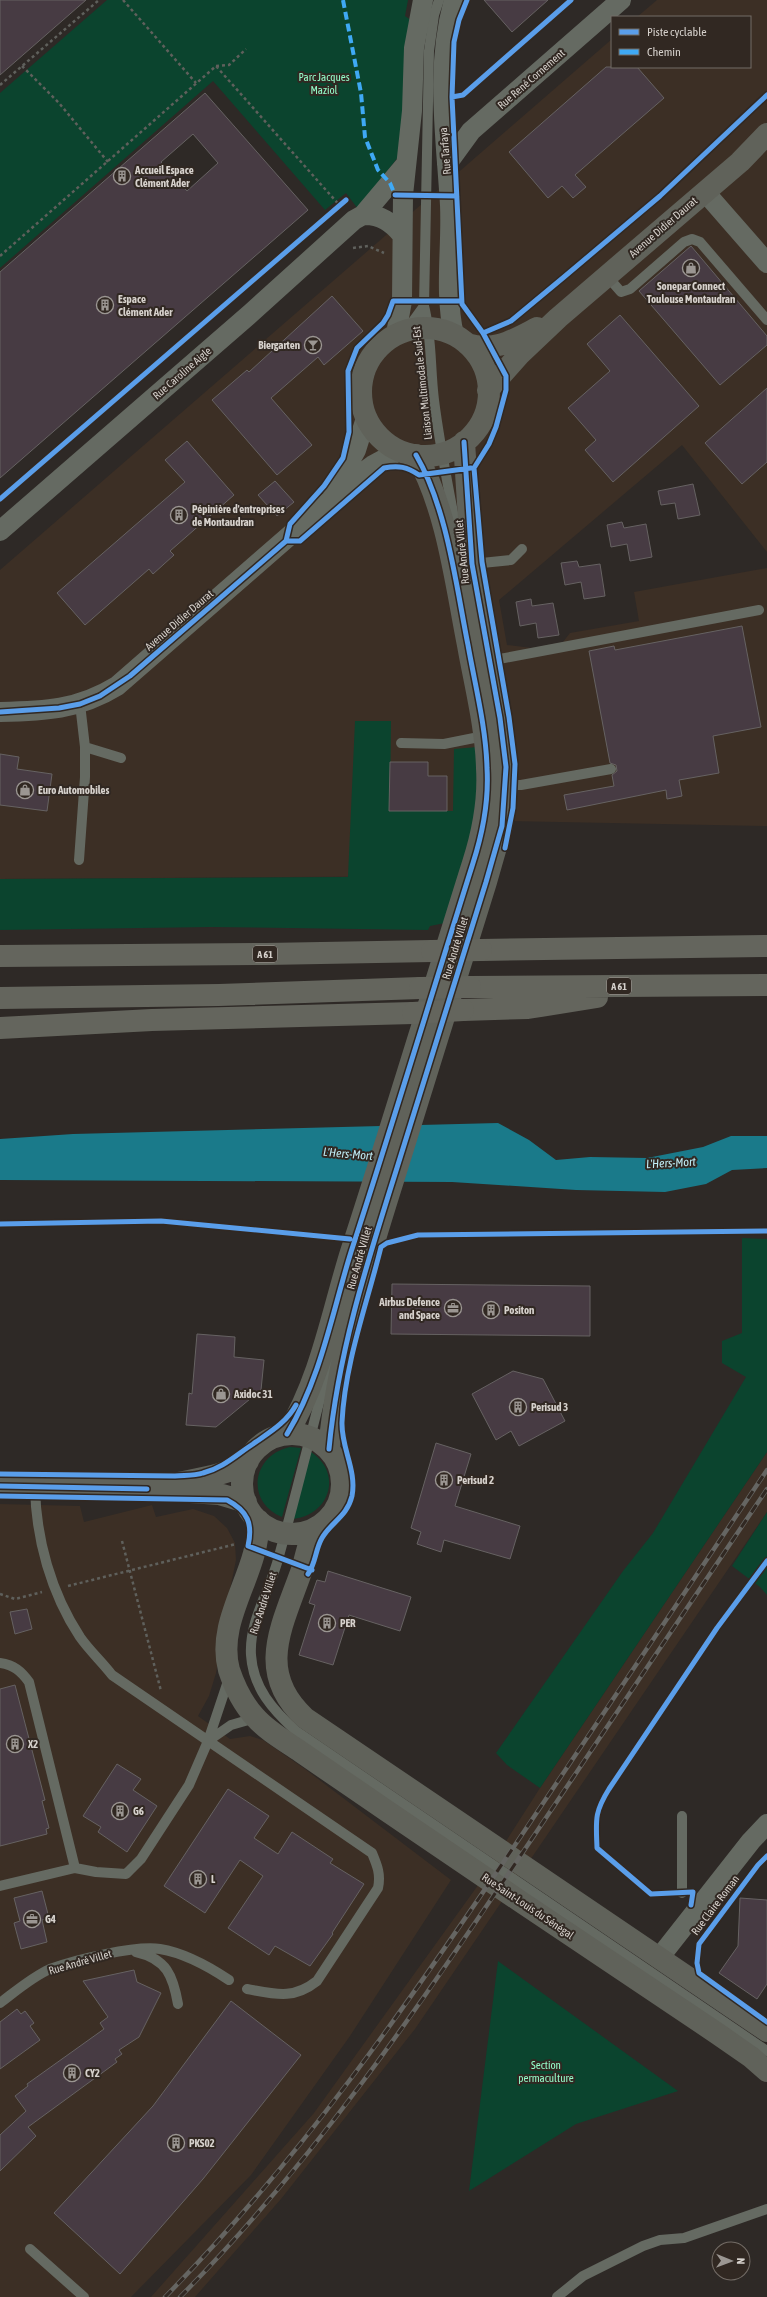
<svg xmlns="http://www.w3.org/2000/svg" width="767" height="2297" font-family="'Asap Condensed',sans-serif">
	<rect width="100%" height="100%" fill="#2e2926"/>
	<path fill="#3c2f25" d="M657,0h110v552l-85,-107 -183,155 8,45 25,3 31,-6 7,-9 69,-12 -5,-29 133,-24v258l-306,-6 -28,56 -433,3v-309l612,-531v28h138v-50h-113z
		M767,1452v60l-352,517 -134,170 -86,98h-44l163,-184 162,-225 64,-100z
		M0,1504l80,2 4,16 68,-17 4,12 37,-8 21,7 13,12 8,15 1,17 -8,39 -12,74 -7,23 -11,20 32,23 20,-3 13,4 42,29 146,111 -101,156 -99,139 -120,122h-131z"/>
	<path fill="#0b442e" d="M107,0h301l-3,16 9,6 -12,130 -44,57 -12,-16 -21,17 -112,-129 -213,187v-175z
		M355,721h36l-1,90h63l1,-62 24,-2 -1,79 -32,97 -15,3 -2,4 -217,-3 -211,3v-51l348,-2z
		M742,1238l25,1v213l-227,336 -33,-23 -11,-12 127,-182 30,-38 93,-156 -24,-14v-22l20,-8z
		M290,1447l11,1 -19,69c-37,-15 -30,-62 8,-70z
		M311,1452c32,21 19,63 -18,67z
		M767,1512v83l-7,-8 -28,-21z
		M498,1961l180,130 -102,33 -107,67z"/>
	<path fill="#1a7a8a" d="M498,1123l31,17 27,20 34,-3 57,1 56,-11 28,-11h36v32l-35,2 -26,14 -41,8 -89,-2 -124,-8 -452,-2v-41l73,-5z"/>
	<path fill="#473b43" stroke="#666262" fill-rule="evenodd" d="M0,0h86l-86,75z
		M484,0h64l-36,32z
		M606,67h31l27,31 -89,77 11,12 -13,11 -11,-12 -14,12 -39,-46z
		M205,93l103,117 -308,268v-206zM193,134l25,29 -31,28 -26,-29z
		M691,246l76,90v9l-47,40 -81,-94z
		M332,296l31,35 -39,34 -6,-8 -47,41 41,47 -35,30 -65,-75 35,-30 2,2z
		M620,315l79,91 -86,76 -28,-32 11,-10 -28,-32 42,-37 -23,-27z
		M767,388v74l-25,22 -37,-41z
		M187,441l47,54 -64,56 4,4 -21,19 -4,-5 -64,56 -28,-32 128,-111 -20,-22z
		M275,481l19,21 -17,14 -19,-21z
		M693,484l7,31 -22,4 -3,-16 -14,2 -3,-14z
		M622,522l2,6 22,-4 6,33 -22,4 -3,-17 -16,3 -4,-22z
		M577,561l2,6 21,-3 5,32 -21,3 -3,-17 -16,3 -4,-22z
		M531,599l1,7 21,-3 6,32 -21,3 -2,-15 -16,3 -4,-24z
		M742,626l19,101 -48,9 6,37 -40,7 3,16 -15,3 -1,-9 -99,20 -3,-15 50,-9 -2,-11 5,-4 -1,-6 -6,-2 -21,-112 25,-5 1,4z
		M0,754l19,3 -2,12 35,5 -5,37 -47,-6z
		M390,762h38v14h19v35h-58z
		M392,1284l198,2v50l-199,-2z
		M197,1334l38,3 -1,20 30,3 -3,30 -45,37 -30,-2 3,-32 3,1z
		M513,1371l30,8 22,42 -46,25 -8,-15 -15,9 -24,-46z
		M436,1443l35,11 -16,52 65,20 -10,33 -66,-19 -3,12 -24,-8 4,-12 -10,-4z
		M328,1571l83,26 -11,34 -51,-16 -16,50 -34,-10 16,-50 -6,-2 8,-23 8,2z
		M27,1609l5,20 -17,5 -5,-22z
		M15,1685l30,115 -3,1 7,27 -3,1 1,5 -47,12v-157z
		M117,1764l24,15 -8,11 24,16 -30,46 -29,-20 3,-5 -18,-11z
		M228,1789l41,27 -15,22 24,16 14,-22 41,27 -3,4 34,21 -32,49 1,1 -23,32 -35,-20 -6,9 -41,-27 35,-52 -23,-16 -35,53 -41,-27z
		M42,1891l7,27 -7,2 5,22 -26,7 -7,-26 6,-2 -6,-23z
		M740,1898l27,2v84l-10,15 -38,-26 19,-27z
		M134,1970l3,12 24,11 -22,44 -20,13 3,4 -7,5 2,3 -89,65 8,9 -36,35v-36l26,-24 -11,-15 13,-10 -1,-2 77,-55 -4,-6 8,-6 -25,-36z
		M231,2001l70,54 -98,124 -83,95 -66,-61 99,-107z
		M17,2009l4,5 4,-3 9,12 -4,3 10,14 -40,29v-47z"/>
	<g fill="none" stroke-linecap="round" stroke-linejoin="round">
		<path stroke="#5f605c" stroke-width="2.5" stroke-dasharray="3 3" stroke-linecap="butt" d="M123,0l73,83
			M22,66l37,37 49,59
			M216,66l13,-1 17,-16
			M0,85l99,-85
			M353,248l15,-2 16,7
			M0,256l216,-190 125,141
			M122,1541l39,150
			M68,1586l168,-42
			M0,1594l15,5 27,-7"/>
		<path stroke="#656a62" stroke-width="10" d="M439,0l-5,15 -5,36 -5,255c8,31 6,62 10,94 6,48 16,96 25,144
			M607,276l14,16 9,-3 54,-47 8,-3 8,3 67,78
			M406,331l18,-25
			M472,564l39,-4 11,-11
			M489,661l270,-51
			M401,743l43,1 40,-8
			M85,747l36,11
			M506,785h15l90,-16
			M79,860l6,-83v-30l-5,-43
			M330,1361c-18,67 -34,135 -53,202 -9,30 -28,60 -26,92 2,33 22,55 45,76l471,320
			M35,1487c1,52 16,106 45,150 9,13 22,25 32,38l260,178c5,12 9,21 6,35l-61,93c-24,19 -42,13 -70,8
			M0,1663c14,2 21,8 29,19l46,186
			M208,1741l23,-16 24,-7
			M0,1886l75,-18 21,4 30,2 15,-15 48,-74 19,-44 21,-63
			M682,1893v-77
			M136,1952c31,7 37,24 42,52
			M0,2003c16,-12 32,-26 50,-34 24,-9 86,-24 110,-20 25,4 48,17 69,31
			M30,2249l54,48
			M557,2297l26,-21 60,-30 17,-6 24,-2 83,-29"/>
		<path stroke="#656a62" stroke-width="20" d="M447,164l24,-33 150,-131
			M705,192l62,71
			M363,215c17,-1 29,7 39,20
			M396,334l6,-33 1,-106 9,-84 2,-63 9,-48
			M454,335c-10,-43 -2,-87 -4,-130 -4,-69 -15,-137 4,-205
			M333,491l23,-41 10,-32
			M0,531l251,-218 103,-93 9,-5 43,-51
			M0,712c44,-1 78,-2 117,-26l241,-210 15,-11 26,-14
			M659,1958l92,-117 16,-17"/>
		<path stroke="#60625a" stroke-width="22" d="M361 392a64 64 0 1 1 128 0a64 64 0 1 1-128 0Z
			M467,344c28,8 45,-3 70,-16
			M488,390l32,-36 38,-36 182,-156 27,-28
			M287,1434c34,-56 45,-121 64,-182 42,-129 81,-259 122,-389 10,-31 16,-62 14,-95 -1,-41 -12,-83 -19,-123 -12,-60 -21,-137 -52,-190
			M242 1484a50 50 0 1 1 100 0a50 50 0 1 1-100 0Z
			M329,1449c9,-96 38,-186 67,-278 30,-96 60,-193 90,-289l16,-56 4,-59 -6,-49 -28,-154 -8,-122
			M178,1483c25,-5 49,-8 70,-22
			M0,1486l147,3 72,5 27,8
			M258,1520c3,51 -43,98 -29,150 6,18 13,33 26,47 12,14 30,24 46,35 29,20 57,39 86,59 110,75 220,149 331,223l33,23 16,14
			M315,1529c-8,15 -9,31 -15,46 -19,53 -44,98 5,143l462,313"/>
		<path stroke="#64655d" stroke-width="22" d="M481,950l286,-4
			M0,956l266,-2 166,-3
			M470,987l297,-2
			M0,998l219,-3 201,-7
			M463,1010l65,-2 69,-11
			M0,1028l152,-8 261,-7"/>
		<g stroke="#656562" stroke-width="4.5">
			<path id="rail" d="M165,2297c135,-137 245,-296 352,-455 83,-124 167,-248 250,-372
				M180,2297c132,-133 239,-290 343,-445 81,-121 163,-242 244,-363"/>
		</g>
		<use href="#rail" stroke="#312822" stroke-width="3" stroke-dasharray="9" stroke-linecap="butt"/>
		<path stroke="#64655d" stroke-width="22" d="M432,951l49,-1
			M420,988l50,-1
			M413,1013l50,-3"/>
		<path stroke="#3fa9f5" stroke-width="4" stroke-dasharray="8 4" stroke-linecap="butt" d="M343,0l18,93 4,44 13,33 12,13 5,12"/>
		<g stroke="#312822" stroke-width="8">
			<path id="cycleway" d="M467,0l-8,20 -5,22 -2,55 10,207 21,29 23,43v14l-10,37 -7,17 -15,24
				M452,97l11,-2 108,-95
				M395,195l62,1
				M483,333l28,-12 53,-44 96,-81 107,-101
				M474,468l8,94 27,155 6,47 -2,44 -8,40
				M0,499l346,-299
				M286,541h14l84,-73c15,-3 23,-1 35,7l52,-7
				M0,712l59,-4 21,-4 20,-8 30,-20 156,-135 4,-17 34,-38 19,-28 6,-26 -1,-61 9,-23 26,-25 5,-8 5,-14h68
				M0,1224l161,-3 189,18
				M381,1247l6,-4 31,-8 349,-4
				M287,1434c34,-56 45,-121 64,-182 42,-129 81,-259 122,-389 10,-31 16,-62 14,-95 -1,-41 -12,-83 -19,-123 -12,-60 -21,-137 -52,-190
				M329,1449c9,-96 38,-186 67,-278 30,-96 60,-193 90,-289l16,-56 4,-59 -6,-49 -28,-154 -8,-122
				M0,1474l175,2c9,-1 19,0 28,-3 20,-5 33,-18 50,-29 17,-12 33,-21 43,-39
				M0,1486l147,3
				M0,1496l227,4c21,11 26,24 21,46l64,24
				M308,1574c8,-11 7,-24 14,-36 9,-16 25,-21 30,-42 5,-26 -11,-48 -10,-74 3,-60 25,-118 39,-175
				M767,1856l-9,9 -59,79 -2,19 2,10 68,49
				M691,1905l2,-13 -42,2 -54,-46c-1,-28 -3,-35 12,-59l108,-161 50,-67"/>
		</g>
		<use href="#cycleway" stroke="#5a9eea" stroke-width="5"/>
	</g>
	<defs>
		<g id="building-ring" transform="scale(0.9)"><circle r="9.5" fill="#312822" stroke="#9b9692" stroke-width="1.5"/><path d="M-4-6H4V6H1V3H-1V6H-4ZM-2.5-4.3h1.7v1.8h-1.7ZM.8-4.3h1.7v1.8H.8ZM-2.5-1h1.7V.8h-1.7ZM.8-1h1.7V.8H.8Z" fill="#9b9692"/></g>
		<g id="shop-ring" transform="scale(0.9)"><circle r="9.5" fill="#312822" stroke="#9b9692" stroke-width="1.5"/><path d="M-5-2.5h2.3a2.7 3.5 0 0 1 5.4 0H5L5.5 6h-11ZM-1.5-2.5h3a1.5 2.3 0 0 0-3 0Z" fill="#9b9692"/></g>
		<g id="bar-ring" transform="scale(0.9)"><circle r="9.5" fill="#312822" stroke="#9b9692" stroke-width="1.5"/><path d="M-6-5H6L.8 .8V4.5H3.5V6h-7V4.5H-.8V.8Z" fill="#9b9692"/></g>
		<g id="office-ring" transform="scale(0.9)"><circle r="9.5" fill="#312822" stroke="#9b9692" stroke-width="1.5"/><path d="M-6-3h4V-5.5h4V-3h4V5H-6ZM-1-4.5V-3h2v-1.5ZM-6 0V1H6V0Z" fill="#9b9692"/></g>
	</defs>
	<g fill-rule="evenodd">
		<use href="#building-ring" x="122" y="176"/>
		<use href="#shop-ring" x="691" y="268"/>
		<use href="#building-ring" x="105" y="305"/>
		<use href="#bar-ring" x="313" y="345"/>
		<use href="#building-ring" x="179" y="515"/>
		<use href="#shop-ring" x="25" y="790"/>
		<use href="#office-ring" x="453" y="1308"/>
		<use href="#building-ring" x="491" y="1310"/>
		<use href="#shop-ring" x="221" y="1394"/>
		<use href="#building-ring" x="518" y="1407"/>
		<use href="#building-ring" x="444" y="1480"/>
		<use href="#building-ring" x="327" y="1623"/>
		<use href="#building-ring" x="15" y="1744"/>
		<use href="#building-ring" x="120" y="1811"/>
		<use href="#building-ring" x="198" y="1879"/>
		<use href="#office-ring" x="32" y="1919"/>
		<use href="#building-ring" x="72" y="2073"/>
		<use href="#building-ring" x="176" y="2143"/>
	</g>
	<g text-anchor="middle" dominant-baseline="central" stroke-width="4" stroke-linejoin="round" paint-order="stroke">
		<g fill="#312822" stroke="#a49e99" stroke-width="1">
			<rect x="253" y="946" width="24" height="16" rx="3"/>
			<rect x="607" y="978" width="24" height="16" rx="3"/>
		</g>
		<g font-size="10" font-weight="bold" fill="#d6d1cc">
			<text x="265" y="954">A 61</text>
			<text x="619" y="986">A 61</text>
		</g>
		<g font-size="11" fill="#94fcc9" stroke="#312822">
			<text x="324" y="77">Parc Jacques<tspan x="324" dy="13">Maziol</tspan></text>
			<text x="546" y="2065">Section<tspan x="546" dy="13">permaculture</tspan></text>
		</g>
		<g font-size="11" fill="#d6d1cc" stroke="#312822">
			<text transform="translate(531 79) rotate(-41)">Rue René Cornement</text>
			<text transform="translate(445 151) rotate(-95)">Rue Tarfaya</text>
			<text transform="translate(663 227) rotate(-41)">Avenue Didier Daurat</text>
			<text transform="translate(182 373) rotate(-41)">Rue Caroline Aigle</text>
			<text transform="translate(422 383) rotate(-96)">Liaison Multimodale Sud-Est</text>
			<text transform="translate(462 552) rotate(-96)">Rue André Villet</text>
			<text transform="translate(179 620) rotate(-41)">Avenue Didier Daurat</text>
			<text transform="translate(455 948) rotate(-73)">Rue André Villet</text>
			<text transform="translate(359 1258) rotate(-74)">Rue André Villet</text>
			<text transform="translate(263 1603) rotate(-72)">Rue André Villet</text>
			<text transform="translate(715 1905) rotate(-53)">Rue Claire Roman</text>
			<text transform="translate(528 1906) rotate(34)">Rue Saint-Louis du Sénégal</text>
			<text transform="translate(80 1962) rotate(-16)">Rue André Villet</text>
		</g>
		<g font-size="11" font-weight="bold" fill="#d6d1cc" stroke="#312822" text-anchor="start">
			<text x="135" y="170">Accueil Espace<tspan x="135" dy="13">Clément Ader</tspan></text>
			<text x="691" y="286" text-anchor="middle">Sonepar Connect<tspan x="691" dy="13">Toulouse Montaudran</tspan></text>
			<text x="118" y="299">Espace<tspan x="118" dy="13">Clément Ader</tspan></text>
			<text x="300" y="345" text-anchor="end">Biergarten</text>
			<text x="192" y="509">Pépinière d'entreprises<tspan x="192" dy="13">de Montaudran</tspan></text>
			<text x="38" y="790">Euro Automobiles</text>
			<text x="440" y="1302" text-anchor="end">Airbus Defence<tspan x="440" dy="13">and Space</tspan></text>
			<text x="504" y="1310">Positon</text>
			<text x="234" y="1394">Axidoc 31</text>
			<text x="531" y="1407">Perisud 3</text>
			<text x="457" y="1480">Perisud 2</text>
			<text x="340" y="1623">PER</text>
			<text x="28" y="1744">X2</text>
			<text x="133" y="1811">G6</text>
			<text x="211" y="1879">L</text>
			<text x="45" y="1919">G4</text>
			<text x="85" y="2073">CY2</text>
			<text x="189" y="2143">PKS02</text>
		</g>
		<g font-size="12" font-style="italic" fill="#bfedf6" stroke="#312822">
			<text transform="translate(348 1154) rotate(5)">L'Hers-Mort</text>
			<text transform="translate(671 1163) rotate(-3)">L'Hers-Mort</text>
		</g>
	</g>
	<rect x="611" y="16" width="140" height="52" fill="#312822" stroke="#736c66"/>
	<rect x="619" y="29" width="20" height="6" fill="#5a9eea" stroke="#736c66"/>
	<text x="647" y="36" font-size="12" fill="#d6d1cc">Piste cyclable</text>
	<rect x="619" y="49" width="20" height="6" fill="#3fa9f5" stroke="#736c66"/>
	<text x="647" y="56" font-size="12" fill="#d6d1cc">Chemin</text>
	<g transform="translate(731 2261) rotate(91)"><circle r="19" fill="#312822" stroke="#736c66"/>
	<path d="M0-3L7 15L0 10L-7 15Z" fill="#9b9692"/>
	<text y="-6" font-size="11" font-weight="bold" text-anchor="middle" fill="#d6d1cc">N</text>
	</g>
</svg>
